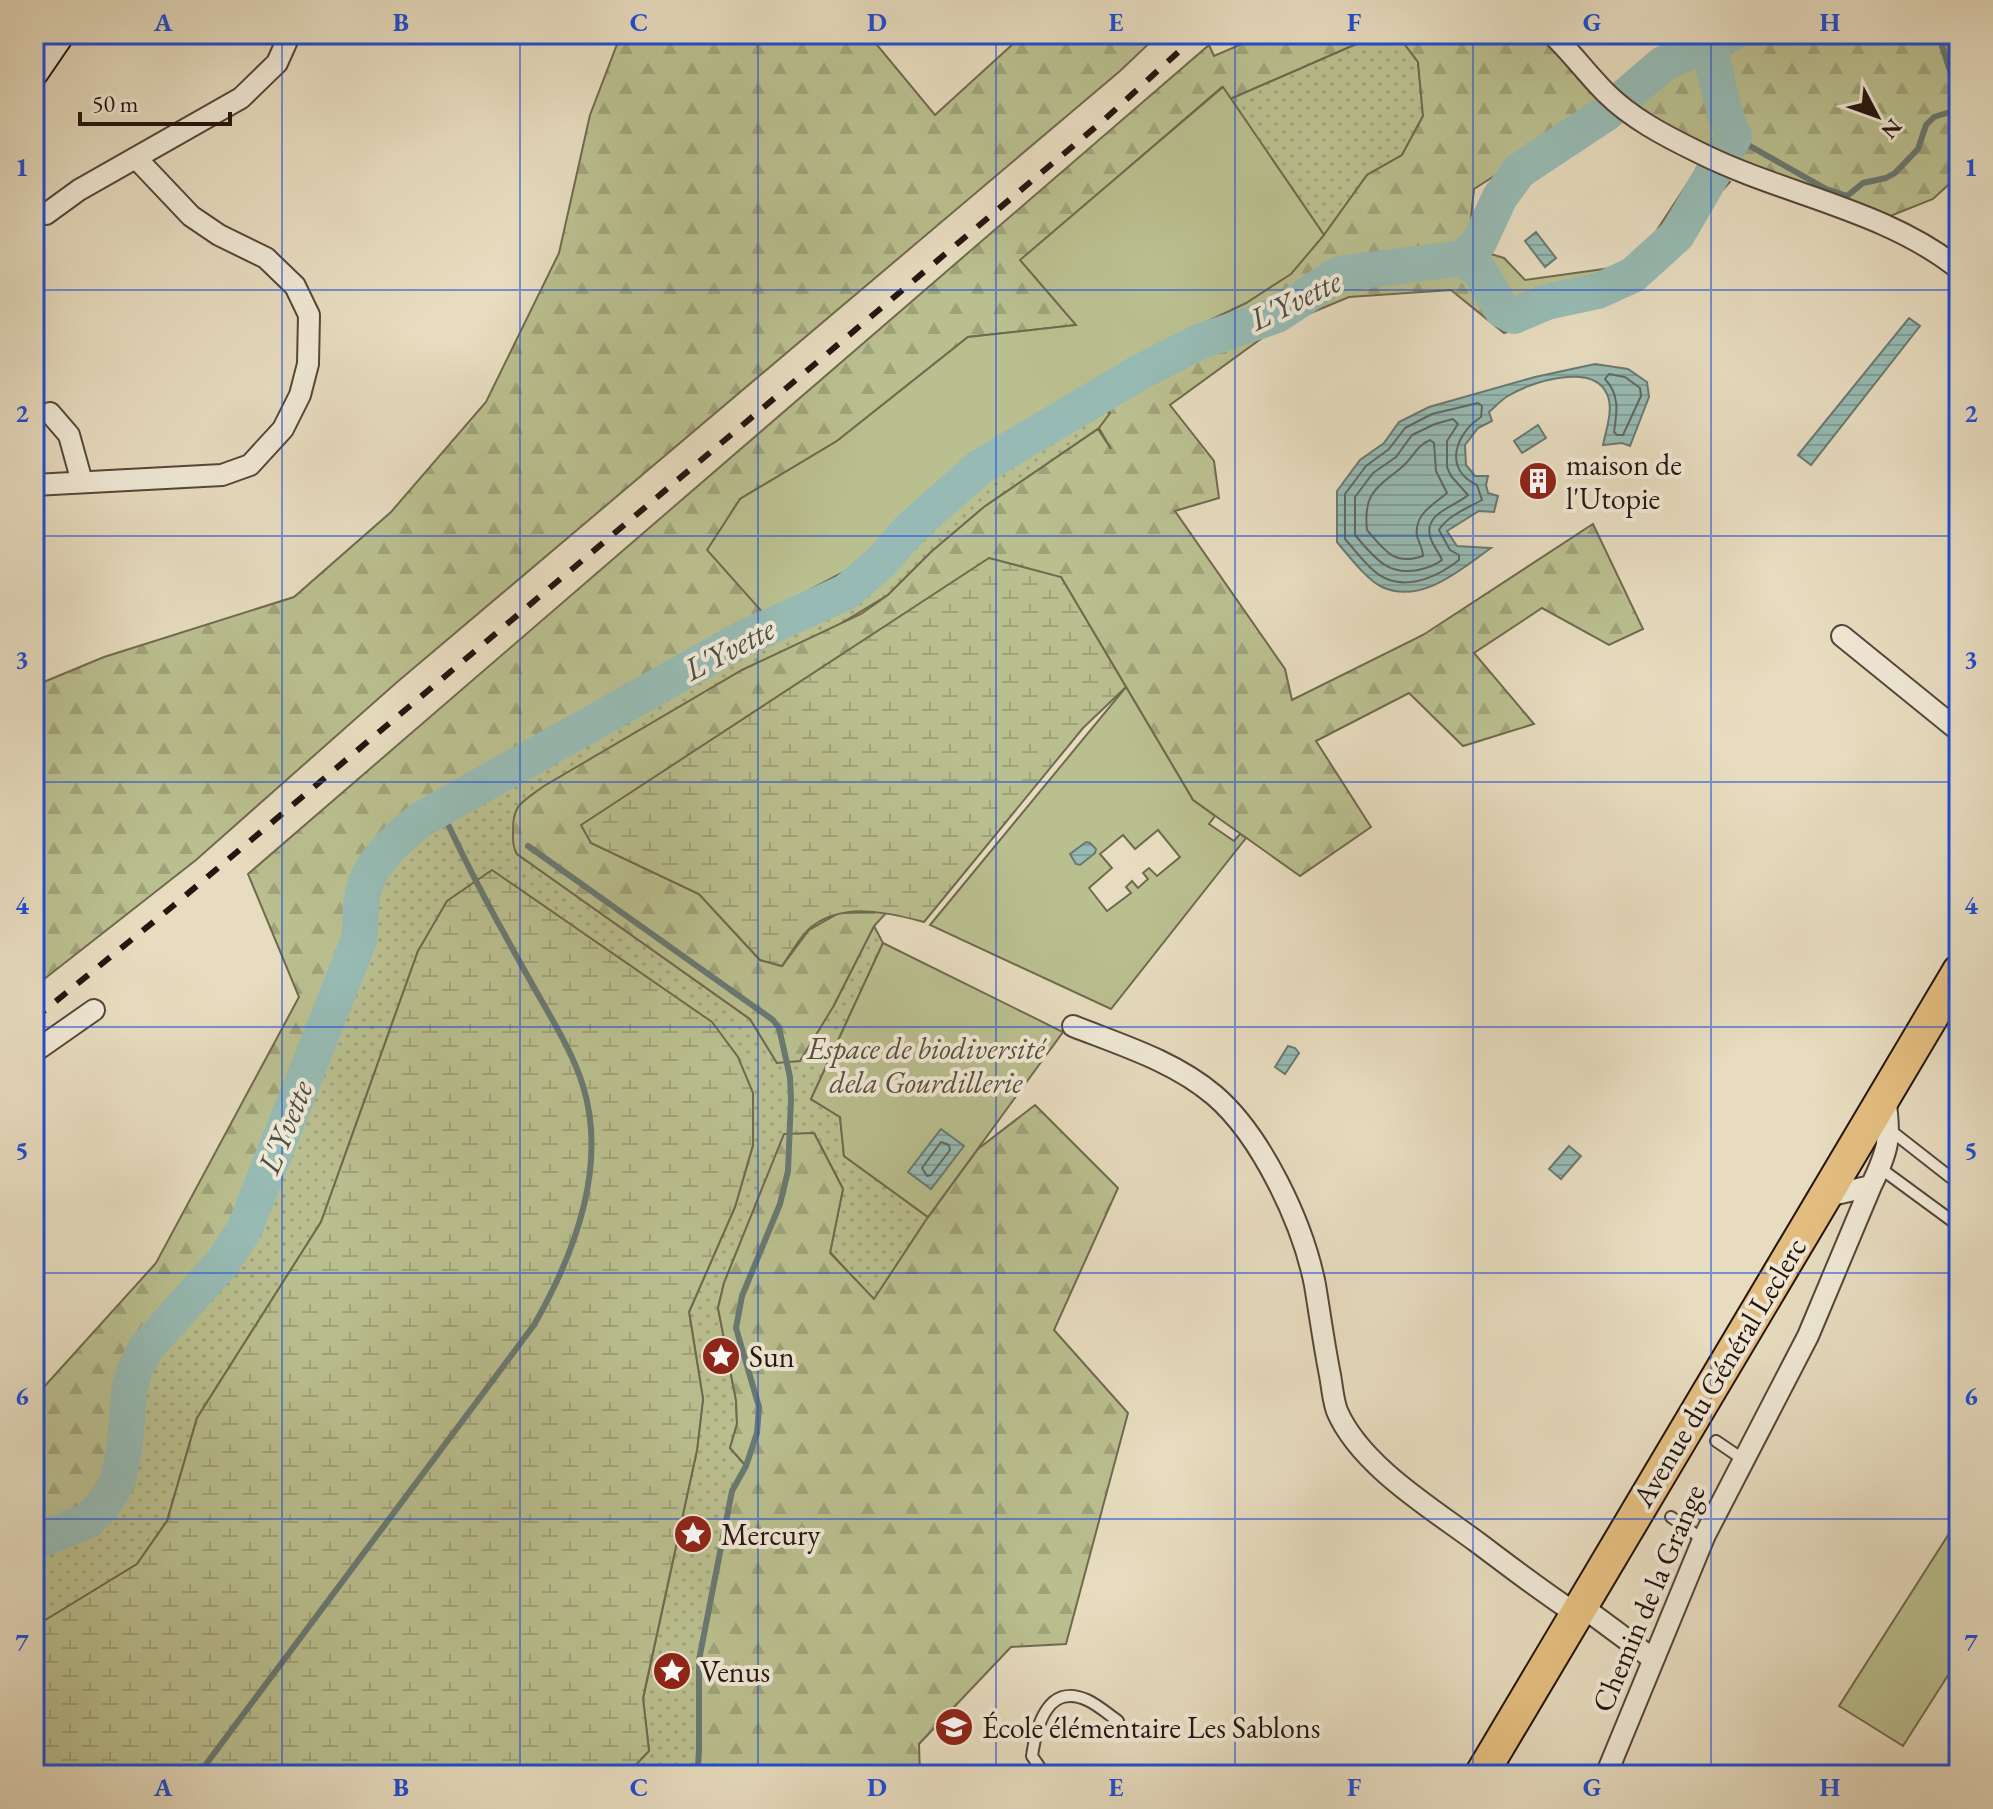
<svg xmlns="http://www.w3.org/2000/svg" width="1993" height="1809" font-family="'EB Garamond',serif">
	<defs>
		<pattern id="grass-dots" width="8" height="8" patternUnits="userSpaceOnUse" patternTransform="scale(2)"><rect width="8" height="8" fill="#babf8f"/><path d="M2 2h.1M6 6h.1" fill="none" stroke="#a0a37a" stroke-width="1.8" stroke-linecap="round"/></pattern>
		<pattern id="forest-firs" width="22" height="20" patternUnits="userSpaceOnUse" patternTransform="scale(2)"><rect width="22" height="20" fill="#babf8f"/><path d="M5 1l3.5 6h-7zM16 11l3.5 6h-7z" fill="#a0a37a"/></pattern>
		<pattern id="wetland-marsh" width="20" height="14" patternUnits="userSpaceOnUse" patternTransform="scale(2)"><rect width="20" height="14" fill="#babf8f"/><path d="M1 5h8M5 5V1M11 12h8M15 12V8" fill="none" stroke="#a0a37a"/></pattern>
		<pattern id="water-rules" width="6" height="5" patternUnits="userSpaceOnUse" patternTransform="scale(2)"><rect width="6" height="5" fill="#97bbb4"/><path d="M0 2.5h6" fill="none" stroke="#82a09a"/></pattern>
	</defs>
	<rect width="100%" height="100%" fill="#e7dcbf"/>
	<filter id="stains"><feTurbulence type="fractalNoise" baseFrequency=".0025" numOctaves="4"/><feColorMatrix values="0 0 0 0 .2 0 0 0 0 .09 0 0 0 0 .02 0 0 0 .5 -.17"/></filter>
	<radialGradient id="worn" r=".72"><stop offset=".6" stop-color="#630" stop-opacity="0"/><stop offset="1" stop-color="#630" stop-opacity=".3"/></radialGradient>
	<path fill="url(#grass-dots)" stroke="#706a4f" stroke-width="2" d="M1379,34h18l21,28 5,54 -21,39 -35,20 -43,60 -94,-136z
		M1096,398l14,16 -11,14 -115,79 -53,45 -43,43 -63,38 -83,37 -225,184 233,165 27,44 56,-56 41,-81 9,17 -72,156 29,18 4,39 84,61 -54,83 -44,-48 13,-63 -29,-56 -30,2 -60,148 -6,25 18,92 1,24 -7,24 16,18 -14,25 -33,169v90l-1,16 -5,9h-67l23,-24 -6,-52 54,-249 6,-51 -14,-87 46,-105 18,-62 -335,-194 -97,271 -124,196 -30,103 -30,43 -103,63v-85l53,-21 31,-40 7,-37 4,-53 6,-22 11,-21 98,-118 115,-290c2,-16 0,-35 5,-51 7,-28 34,-51 56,-69l322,-181 104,-47 36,-30 29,-34 69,-61z"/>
	<path fill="url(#forest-firs)" stroke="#706a4f" stroke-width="2" d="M621,34h247l67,81 89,-81h135l-39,37 -724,612 -200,177 -162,127v-301l70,-29 190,-60 97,-85 95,-110 73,-149 31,-138z
		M1265,34h114l-149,65 -8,-12 -201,173 56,65 -109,12 -131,104 -97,58 115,67 125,-110 108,-61 72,-51 86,-41 45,-30 33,-38 43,-60 35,-20 21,-39 -5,-54 -21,-28h144l75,64 72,-64h271v141l-26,24 -50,20 -154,-55 -113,-66 -142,91 -6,58 36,11 21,22 93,-13 35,-31 48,-73 29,19 -96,106 -130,45 -53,-43 -102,7 -72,30 -107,78 44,56 5,37 -44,13 110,158 7,31 131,-65 170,-111 50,105 -34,16 -67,-37 -68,45 60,71 -71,22 -54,-53 -93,48 55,86 -71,49 -107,-76 -132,-223 -470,266 108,51 61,66 22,6 27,-36 30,-17 48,-1 -13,14 -41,81 -33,54 -23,2 -27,-44 -233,-165c-4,-7 -4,-12 -4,-20 -1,-30 8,-31 31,-48l198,-116 119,-56 27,-19 43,-43 53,-45 114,-78 13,20 -12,-21 11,-15 -14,-14 -116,68 -69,61 -29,33 -36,31 -104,47 -322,181c-22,18 -49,41 -56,69 -5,15 -4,35 -5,51l-115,290c-19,29 -41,55 -65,81 -10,12 -23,24 -33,37 -34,49 -3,143 -60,174 -16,8 -35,13 -52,20v-144l122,-135 143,-266 -51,-123 961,-829 5,11z
		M1035,1105l83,83 -64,142 74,83 -62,231 -55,3 -92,97 1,31h-227l5,-9 1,-16v-90l33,-169 14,-25 -16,-18 7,-24 -1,-24 -18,-92 6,-25 60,-149 30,-1 29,56 -13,64 44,46 54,-82 50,-68z"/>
	<path fill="url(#wetland-marsh)" stroke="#706a4f" stroke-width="2" d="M989,558l72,19 65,110 -43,41 -159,194c-37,-10 -84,-21 -116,8 -10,10 -18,25 -26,36l-22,-6 -61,-66 -108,-51 -10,-18z
		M492,870l220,152 26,35 15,36v52l-18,62 -46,105 14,87 -6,51 -54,248 6,53 -23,24h-592v-148l103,-63 30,-43 30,-103 124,-196 97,-271 29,-50z"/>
	<path fill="#babf8f" stroke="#706a4f" stroke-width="2" fill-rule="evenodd" d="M1223,87l101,148 -33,39 -45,29 -86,41 -72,51 -108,61 -125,110 -91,48 -57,-64 33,-51 97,-58 131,-104 108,-12 -56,-65z
		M1126,687l67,113 22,16 -6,8 25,17 6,-7 6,4 -135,171 -181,-84zM1158,830l22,27 -23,19 -8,-8 -6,5 5,6 -10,9 -6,-7 -6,6 5,6 -24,18 -18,-23 23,-20 -12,-14 23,-19 12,14z
		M883,943l180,89 -135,185 -84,-61 -4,-39 -29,-18z
		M1959,1518v140l-56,88 -64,-40z"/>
	<path fill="url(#water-rules)" stroke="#697972" stroke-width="2" d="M1536,232l20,26 -11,9 -20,-26z
		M1909,318l11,8 -109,139 -13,-10z
		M1595,364l33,5 19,13 2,15 -19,49 -8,-3 -19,2c3,-15 11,-36 4,-51 -14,-32 -77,-12 -99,2 -7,4 -13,11 -19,16l3,9 -14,7 -13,17 1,20 9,11h13l-2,9 2,8 10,3 -4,16 -15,-1 -32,20 10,15 34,2c-30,21 -69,57 -109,39 -15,-7 -34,-32 -45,-45v-51l23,-31 24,-17 15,-21 30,-15 106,-30z
		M1538,425l8,13 -24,15 -8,-12z
		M1086,842l4,1 6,6 -1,4 -15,12 -4,-1 -6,-10z
		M1288,1046l7,2 4,5 -14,21 -10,-7z
		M941,1129l23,17 -33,43 -23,-17z
		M1569,1146l12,10 -20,23 -12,-10z"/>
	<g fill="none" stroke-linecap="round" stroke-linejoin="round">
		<path stroke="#5e6862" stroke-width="2" d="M1609,374l16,3 15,11 1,8 -18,39h-6l-3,-3c3,-20 6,-37 -9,-53z
			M1478,403l4,3 -1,11c-26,17 -38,52 -4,68l5,15c-14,8 -34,15 -43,30l11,20 9,5v5c-19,15 -47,29 -72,19 -16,-6 -31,-28 -42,-40v-45l21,-28 23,-17 16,-21 27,-14z
			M1453,419l5,5 -11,17v26l4,9 17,19c-12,11 -44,18 -38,41 2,9 9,16 12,24 -8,6 -14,8 -24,10 -31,6 -44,-13 -63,-35v-38l18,-24 23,-16 16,-22 23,-11z
			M1430,440l4,3 2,28 11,22c-14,12 -33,21 -30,43 2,7 6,13 6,20 -29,10 -38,-5 -56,-26 -4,-38 10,-42 35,-63 11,-9 14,-21 28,-27z
			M941,1142l8,3 1,5 -19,25 -4,1 -5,-8z"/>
		<path stroke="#697972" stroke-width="6" d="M1734,137l92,52 21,7 16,-13 23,-5 9,-5 23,-24 8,-24 8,-8 19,-6 5,-16 -20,-61
			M528,846l245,174 6,8 11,49 1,22 -3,72 -8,33 -38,92 -6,32 23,79 -2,26 -11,33 -14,25 -33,169v90l-1,16 -5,9
			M198,1775l336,-450c40,-70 74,-158 49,-239 -11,-36 -34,-71 -52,-104 -32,-57 -63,-113 -90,-173"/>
		<path stroke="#97bbb4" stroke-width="36" d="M1463,258l17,14 22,38 12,6 33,-14 51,-11 35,-16 44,-40 57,-98 -9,-23 -17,-71
			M34,1542l53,-21 15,-14 16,-26 7,-37 4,-53 6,-22 11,-21 77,-86 21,-32 115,-290c2,-16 0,-35 5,-51 7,-28 34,-51 56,-69l322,-181 104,-47 36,-31 29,-33 69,-61 160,-95 59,-30 78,-27 62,-41 124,-16 16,-16 21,-45 19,-26 86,-57 58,-50 67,-30"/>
		<g stroke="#56473b" stroke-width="14">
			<path id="lane" d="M1890,1130l69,54
				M1880,1168l79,58
				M1955,1440l4,-3
				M1716,1441l28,19
				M1671,1517l34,24
				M1045,1775l-13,-19c4,-28 15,-74 55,-56 11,5 21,14 31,21"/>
		</g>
		<g stroke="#56473b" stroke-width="24">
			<path id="street" d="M1552,34c19,18 35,40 54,59 25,25 59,43 92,59 85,43 186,57 261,117
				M34,212l12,2 33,-24 162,-92 36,-35 13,-29
				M50,413l19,22 13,47
				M34,485l188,-10 28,-10 33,-36 17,-34 8,-31 1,-49 -14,-29 -29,-28 -47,-23 -28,-19 -55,-58
				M1842,636l117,95
				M1073,1026c48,19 101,35 141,69 48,41 89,129 101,190 5,30 9,60 15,90 2,11 3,25 7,36 23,54 94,97 140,131 32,24 64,49 98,71
				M34,1052l60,-42
				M1823,1197l48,-11c18,-37 20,-48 14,-89
				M1580,1605l73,54
				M1606,1775l99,-240 103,-199 63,-150"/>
		</g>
		<g stroke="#25150f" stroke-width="32">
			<path id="secondary" d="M34,72l26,-38"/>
		</g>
		<g stroke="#25150f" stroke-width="36">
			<path id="primary" d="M1481,1775l478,-804"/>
		</g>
		<use href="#lane" stroke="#efe8d5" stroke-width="10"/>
		<use href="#street" stroke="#efe8d5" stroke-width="20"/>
		<use href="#secondary" stroke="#efe8d5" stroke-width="28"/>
		<use href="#primary" stroke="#e4be80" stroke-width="32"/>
		<path stroke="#25150f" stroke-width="6" stroke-dasharray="14 14" stroke-linecap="butt" d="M34,1019l139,-113 932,-787 93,-85"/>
	</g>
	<path fill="none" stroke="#1d4ed8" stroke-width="2" stroke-opacity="0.55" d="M282,34v1741M520,34v1741M758,34v1741M996,34v1741M1235,34v1741M1473,34v1741M1711,34v1741M34,290h1925M34,536h1925M34,782h1925M34,1027h1925M34,1273h1925M34,1519h1925"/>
	<defs>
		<g id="building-disc" transform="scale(2)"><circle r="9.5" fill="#8f2418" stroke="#efe8d5"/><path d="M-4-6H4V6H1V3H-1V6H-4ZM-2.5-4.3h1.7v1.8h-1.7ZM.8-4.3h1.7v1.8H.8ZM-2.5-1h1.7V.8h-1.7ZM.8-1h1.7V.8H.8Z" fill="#fff"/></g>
		<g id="sight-disc" transform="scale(2)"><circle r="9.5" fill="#8f2418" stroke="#efe8d5"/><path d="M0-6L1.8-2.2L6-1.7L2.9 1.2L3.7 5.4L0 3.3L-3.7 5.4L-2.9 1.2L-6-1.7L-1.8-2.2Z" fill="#fff"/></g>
		<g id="school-disc" transform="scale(2)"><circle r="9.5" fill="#8f2418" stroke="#efe8d5"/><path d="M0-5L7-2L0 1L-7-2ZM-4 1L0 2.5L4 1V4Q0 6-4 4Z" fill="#fff"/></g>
	</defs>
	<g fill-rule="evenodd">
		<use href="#building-disc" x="1538" y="481"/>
		<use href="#sight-disc" x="721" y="1356"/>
		<use href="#sight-disc" x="693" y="1534"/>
		<use href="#sight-disc" x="672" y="1671"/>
		<use href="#school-disc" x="954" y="1727"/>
	</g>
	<g text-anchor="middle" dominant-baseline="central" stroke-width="8" stroke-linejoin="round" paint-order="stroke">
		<g font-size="30" fill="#25150f" stroke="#efe8d5" text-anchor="start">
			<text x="1566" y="464">maison de<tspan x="1566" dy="34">l'Utopie</tspan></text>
			<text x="749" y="1356">Sun</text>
			<text x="721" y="1534">Mercury</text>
			<text x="700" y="1671">Venus</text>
			<text x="982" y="1727">École élémentaire Les Sablons</text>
		</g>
		<g font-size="30" font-style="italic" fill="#59503c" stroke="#efe8d5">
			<text x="926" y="1048">Espace de biodiversité<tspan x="926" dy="34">dela Gourdillerie</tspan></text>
		</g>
		<g font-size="30" fill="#25150f" stroke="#efe8d5">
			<text transform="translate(1719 1372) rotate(-59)">Avenue du Général Leclerc</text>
			<text transform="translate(1648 1598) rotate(-67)">Chemin de la Grange</text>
		</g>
		<g font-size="32" font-style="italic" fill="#4d4f49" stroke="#efe8d5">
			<text transform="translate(1295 300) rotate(-26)">L'Yvette</text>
			<text transform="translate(729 649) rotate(-28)">L'Yvette</text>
			<text transform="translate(285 1127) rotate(-68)">L'Yvette</text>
		</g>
	</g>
	<rect width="1993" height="1809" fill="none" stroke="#e7dcbf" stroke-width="88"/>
	<g transform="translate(1877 116) rotate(131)" stroke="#efe8d5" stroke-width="6" paint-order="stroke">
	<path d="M0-6L14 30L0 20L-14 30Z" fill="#25150f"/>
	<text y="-12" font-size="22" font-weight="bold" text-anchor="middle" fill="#25150f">N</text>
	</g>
	<path d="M80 112v12h150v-12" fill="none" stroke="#25150f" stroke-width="4"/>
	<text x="92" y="112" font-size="24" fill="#25150f" stroke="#efe8d5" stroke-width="6" paint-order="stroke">50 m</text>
	<rect x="44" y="44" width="1905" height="1721" fill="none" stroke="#1d4ed8" stroke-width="3"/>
	<g font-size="26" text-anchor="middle" font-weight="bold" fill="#1d4ed8">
		<text x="163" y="31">A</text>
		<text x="401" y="31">B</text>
		<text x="639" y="31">C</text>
		<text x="877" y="31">D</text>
		<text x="1116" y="31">E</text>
		<text x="1354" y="31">F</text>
		<text x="1592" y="31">G</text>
		<text x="1830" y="31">H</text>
		<text x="22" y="176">1</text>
		<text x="1971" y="176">1</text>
		<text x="22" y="422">2</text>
		<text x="1971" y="422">2</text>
		<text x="22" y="668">3</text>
		<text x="1971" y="668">3</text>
		<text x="22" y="914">4</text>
		<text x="1971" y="914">4</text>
		<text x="22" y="1159">5</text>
		<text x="1971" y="1159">5</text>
		<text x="22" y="1405">6</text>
		<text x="1971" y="1405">6</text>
		<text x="22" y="1651">7</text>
		<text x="1971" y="1651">7</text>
		<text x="163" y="1796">A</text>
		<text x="401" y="1796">B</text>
		<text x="639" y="1796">C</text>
		<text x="877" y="1796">D</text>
		<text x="1116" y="1796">E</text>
		<text x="1354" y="1796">F</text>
		<text x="1592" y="1796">G</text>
		<text x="1830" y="1796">H</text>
	</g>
	<rect width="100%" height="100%" filter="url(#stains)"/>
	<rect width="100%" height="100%" fill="url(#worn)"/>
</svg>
